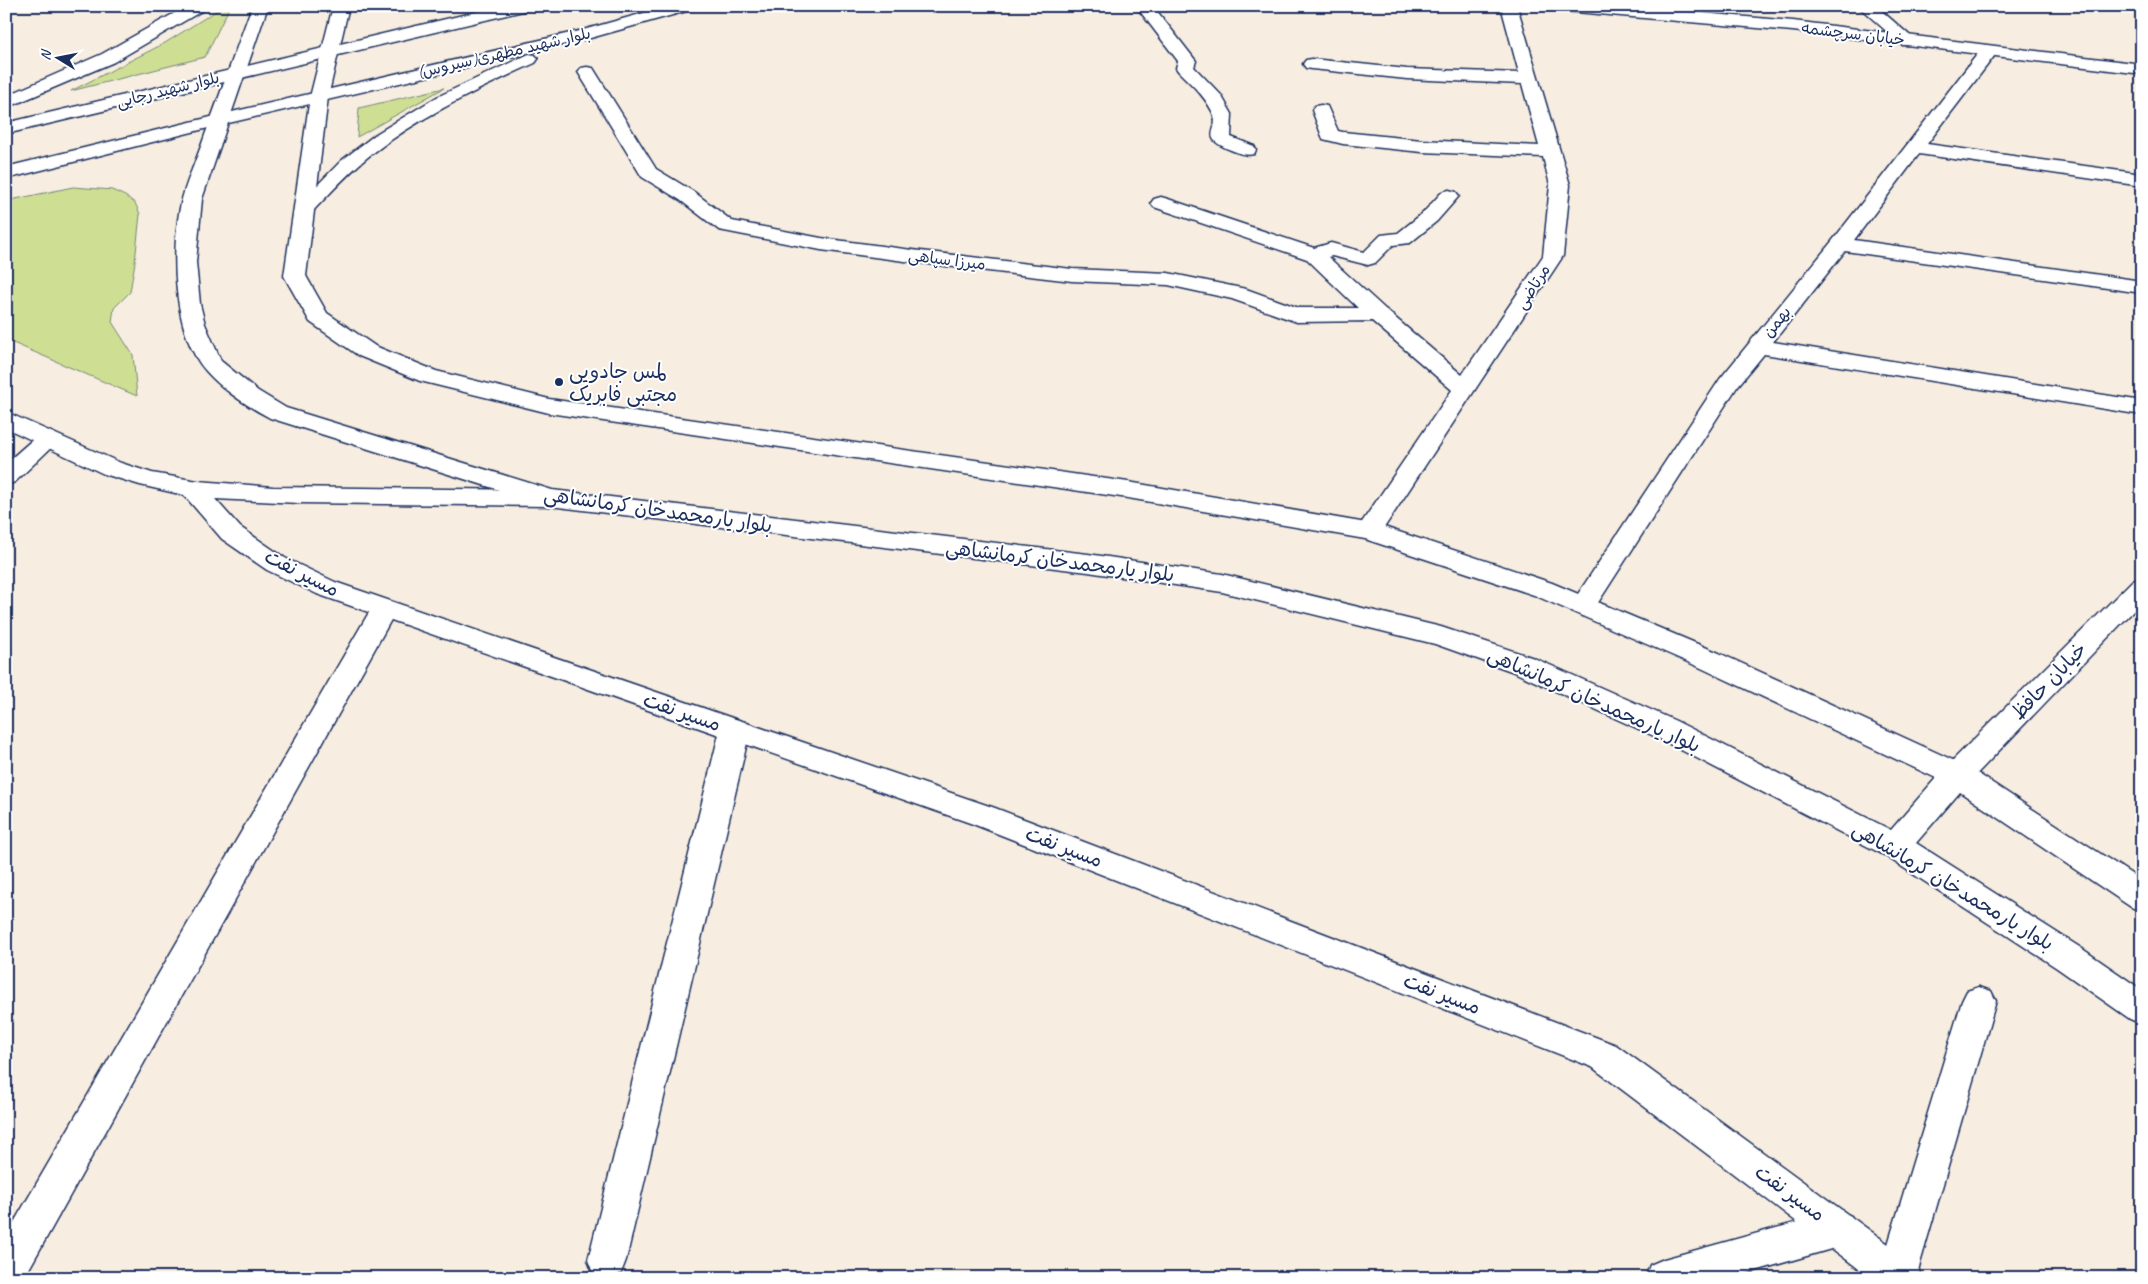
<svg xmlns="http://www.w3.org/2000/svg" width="2148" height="1284" font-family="Caveat,'Playpen Sans Arabic',sans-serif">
	<rect width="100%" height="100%" fill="#f7ede0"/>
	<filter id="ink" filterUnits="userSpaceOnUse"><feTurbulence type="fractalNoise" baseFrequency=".02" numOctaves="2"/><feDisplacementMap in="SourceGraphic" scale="10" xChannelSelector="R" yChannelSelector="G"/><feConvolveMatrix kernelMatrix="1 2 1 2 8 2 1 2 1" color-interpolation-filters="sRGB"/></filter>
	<g filter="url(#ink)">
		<path fill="#cedf93" stroke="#748778" d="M224,6h6l-25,51 -134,34 94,-48z
			M444,88l-87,49 2,-29z
			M73,187l39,3 13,6 10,7 5,11 -5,48 -5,30 -16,16 -2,14 21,33 4,41 -131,-56v-139z"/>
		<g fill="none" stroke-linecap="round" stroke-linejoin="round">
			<g stroke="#1b2f5e" stroke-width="3">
				<path id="street" d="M1136,6h17l43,55 -2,6 27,28 11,19 -1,23 23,9 2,4 -2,4c-9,2 -15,-1 -23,-4 -35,-14 -8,-19 -19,-39 -8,-16 -21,-27 -33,-39l-3,-4 2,-7z
					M1501,6h16l53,179 -7,71 -185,281 -9,2 -9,-2 -4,-6 96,-141 -80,-69 -75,1 -65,-23 -64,-14 -96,-4 -160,-19 -91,-12 -102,-20 -39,-30 -38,-23 -64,-105 3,-4 6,-1 6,1 63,101 38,23 38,29 89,17 91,12 160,19 96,4 78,16 53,19h59l-51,-49 -153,-52 -3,-4 3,-4 7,-2 7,2 146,49 17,-5 33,9 17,-17 17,-2 25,-20 19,-21 7,-2 7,2 3,4 -22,25 -27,22 -17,2 -18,18 -7,2 -36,-9 -4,1 57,52 77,66 81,-119 7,-71 -7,-28 -121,-5 -79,-8 -20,-5 -11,-29 3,-4 6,-1 6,1 11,25 5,1 79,8 117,6 -17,-62 -115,-5 -95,-10 -6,-1 -3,-4 3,-4 6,-1 95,10 112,4z
					M1858,6h18l40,35 -2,4h-12z
					M1989,46l6,1 3,4 -71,93 215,30v12l-223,-32 -65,86 288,41v12l-297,-42 -72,91 369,59v14l-378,-61 -27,33 -145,225 -9,3 -9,-3 -4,-6 4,-6 146,-221 113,-139 150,-193z
					M47,432l8,2 4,5 -4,5 -40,38 -9,3v-22l33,-29z
					M384,600l10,3 3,6 -373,669h-18v-42l365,-627 3,-6z
					M735,719l10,3 5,8 -124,530 -5,13 -12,5 -16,-5 -5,-13 132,-530 5,-8z
					M1979,987l12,4 5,10 -79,273 -1,4h-36l-1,-4 83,-273 5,-10z
					M1838,1211l13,5 6,13 -6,13 -13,5 -107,31h-86l5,-13 14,-6z"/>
			</g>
			<g stroke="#1b2f5e" stroke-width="3">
				<path id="secondary" d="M187,6h20l-2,3 -91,53 -108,46v-12l96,-42z
					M501,6h30l-2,3 -6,2 -517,123v-11z
					M669,6h27l-2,3 -107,30 -367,86 -214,54v-12l213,-52 364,-85z
					M1556,6h67l170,15 349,43v10l-349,-43 -229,-20 -6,-2z
					M529,54l6,1 3,4 -3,4c-57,26 -116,54 -166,93 -21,17 -39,37 -57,56l-7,2 -7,-2 -3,-4 46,-47 35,-27 61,-37z
					M6,412l115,51 31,10 46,8 75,6 277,3 9,2 3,6 -3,6 -9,2 -251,-3 -84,-4 25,28 45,31 50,24 660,226 621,237 301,220 5,13h-51l-279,-211 -619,-243 -656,-230 -50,-24 -45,-31 -38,-44 -44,-10 -36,-11 -98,-46z
					M2142,577v25l-174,181 -11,3 -11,-3 -4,-8 4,-8 187,-187z"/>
			</g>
			<g stroke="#1b2f5e" stroke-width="3">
				<path id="primary" d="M252,6h16l-66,193 -6,63 4,42 5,20 16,37 37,30 28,17 266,82 536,64 134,20 219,53 93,31 142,63 215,109 45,-52 -237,-111 -165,-72 -169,-56 -237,-41 -579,-85 -129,-32 -61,-25 -49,-34 -26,-46 26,-179 23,-91h16l-21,91 -22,179 21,37 48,33 61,25 113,28 579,83 250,43 174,58 167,70 249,114 174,114v30l-11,-4 -171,-115 -44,51 165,105 61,42v34l-12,-5 -73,-51 -173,-113 -228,-118 -142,-65 -79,-28 -213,-52 -134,-20 -538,-66 -280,-88c-23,-12 -47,-28 -64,-47 -34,-38 -36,-125 -24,-172 6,-22 16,-43 23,-64 16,-43 31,-86 47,-129z"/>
			</g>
			<use href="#street" fill="#fff" fill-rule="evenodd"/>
			<use href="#secondary" fill="#fff" fill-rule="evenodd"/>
			<use href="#primary" fill="#fff" fill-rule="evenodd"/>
		</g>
	</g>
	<circle fill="#1b2f5e" stroke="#fff" stroke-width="2" cx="559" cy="382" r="5"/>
	<g text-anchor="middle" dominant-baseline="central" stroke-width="4" stroke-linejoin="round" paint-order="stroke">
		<g font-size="16" fill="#1b2f5e" stroke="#fff">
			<text transform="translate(1853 34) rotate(7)">خیابان سرچشمه</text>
			<text transform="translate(504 53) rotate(-13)">بلوار شهید مطهری(سیروس)</text>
			<text transform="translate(168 90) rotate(-14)">بلوار شهید رجایی</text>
			<text transform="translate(947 260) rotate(7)">میرزا سپاهی</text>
			<text transform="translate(1533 287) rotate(-57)">مرتاضی</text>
			<text transform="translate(1777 322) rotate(-51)">بهمن</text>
		</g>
		<g font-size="20" fill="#1b2f5e" stroke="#fff" text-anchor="start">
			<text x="569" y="371">لمس جادویی<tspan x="569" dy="23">مجتبی فابریک</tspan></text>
		</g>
		<g font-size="20" fill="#1b2f5e" stroke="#fff">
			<text transform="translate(658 510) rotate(8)">بلوار یارمحمدخان کرمانشاهی</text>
			<text transform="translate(1060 561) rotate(7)">بلوار یارمحمدخان کرمانشاهی</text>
			<text transform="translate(302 573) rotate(27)">مسیر نفت</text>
			<text transform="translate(2049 681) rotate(-46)">خیابان حافظ</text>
			<text transform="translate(1594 700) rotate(24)">بلوار یارمحمدخان کرمانشاهی</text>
			<text transform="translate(682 712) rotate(19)">مسیر نفت</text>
			<text transform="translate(1064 847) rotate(21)">مسیر نفت</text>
			<text transform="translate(1953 886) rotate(31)">بلوار یارمحمدخان کرمانشاهی</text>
			<text transform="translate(1442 994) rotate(21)">مسیر نفت</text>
			<text transform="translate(1790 1193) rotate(36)">مسیر نفت</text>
		</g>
	</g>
	<rect width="2148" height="1284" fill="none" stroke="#fff" stroke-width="25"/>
	<rect x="12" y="12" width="2123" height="1259" fill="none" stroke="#1b2f5e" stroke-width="2" filter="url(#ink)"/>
	<g transform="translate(58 58) rotate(280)" stroke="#ffffff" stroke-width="4" paint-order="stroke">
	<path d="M0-4L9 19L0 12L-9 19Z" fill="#1b2f5e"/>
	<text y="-8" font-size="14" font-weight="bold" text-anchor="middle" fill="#1b2f5e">N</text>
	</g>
</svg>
